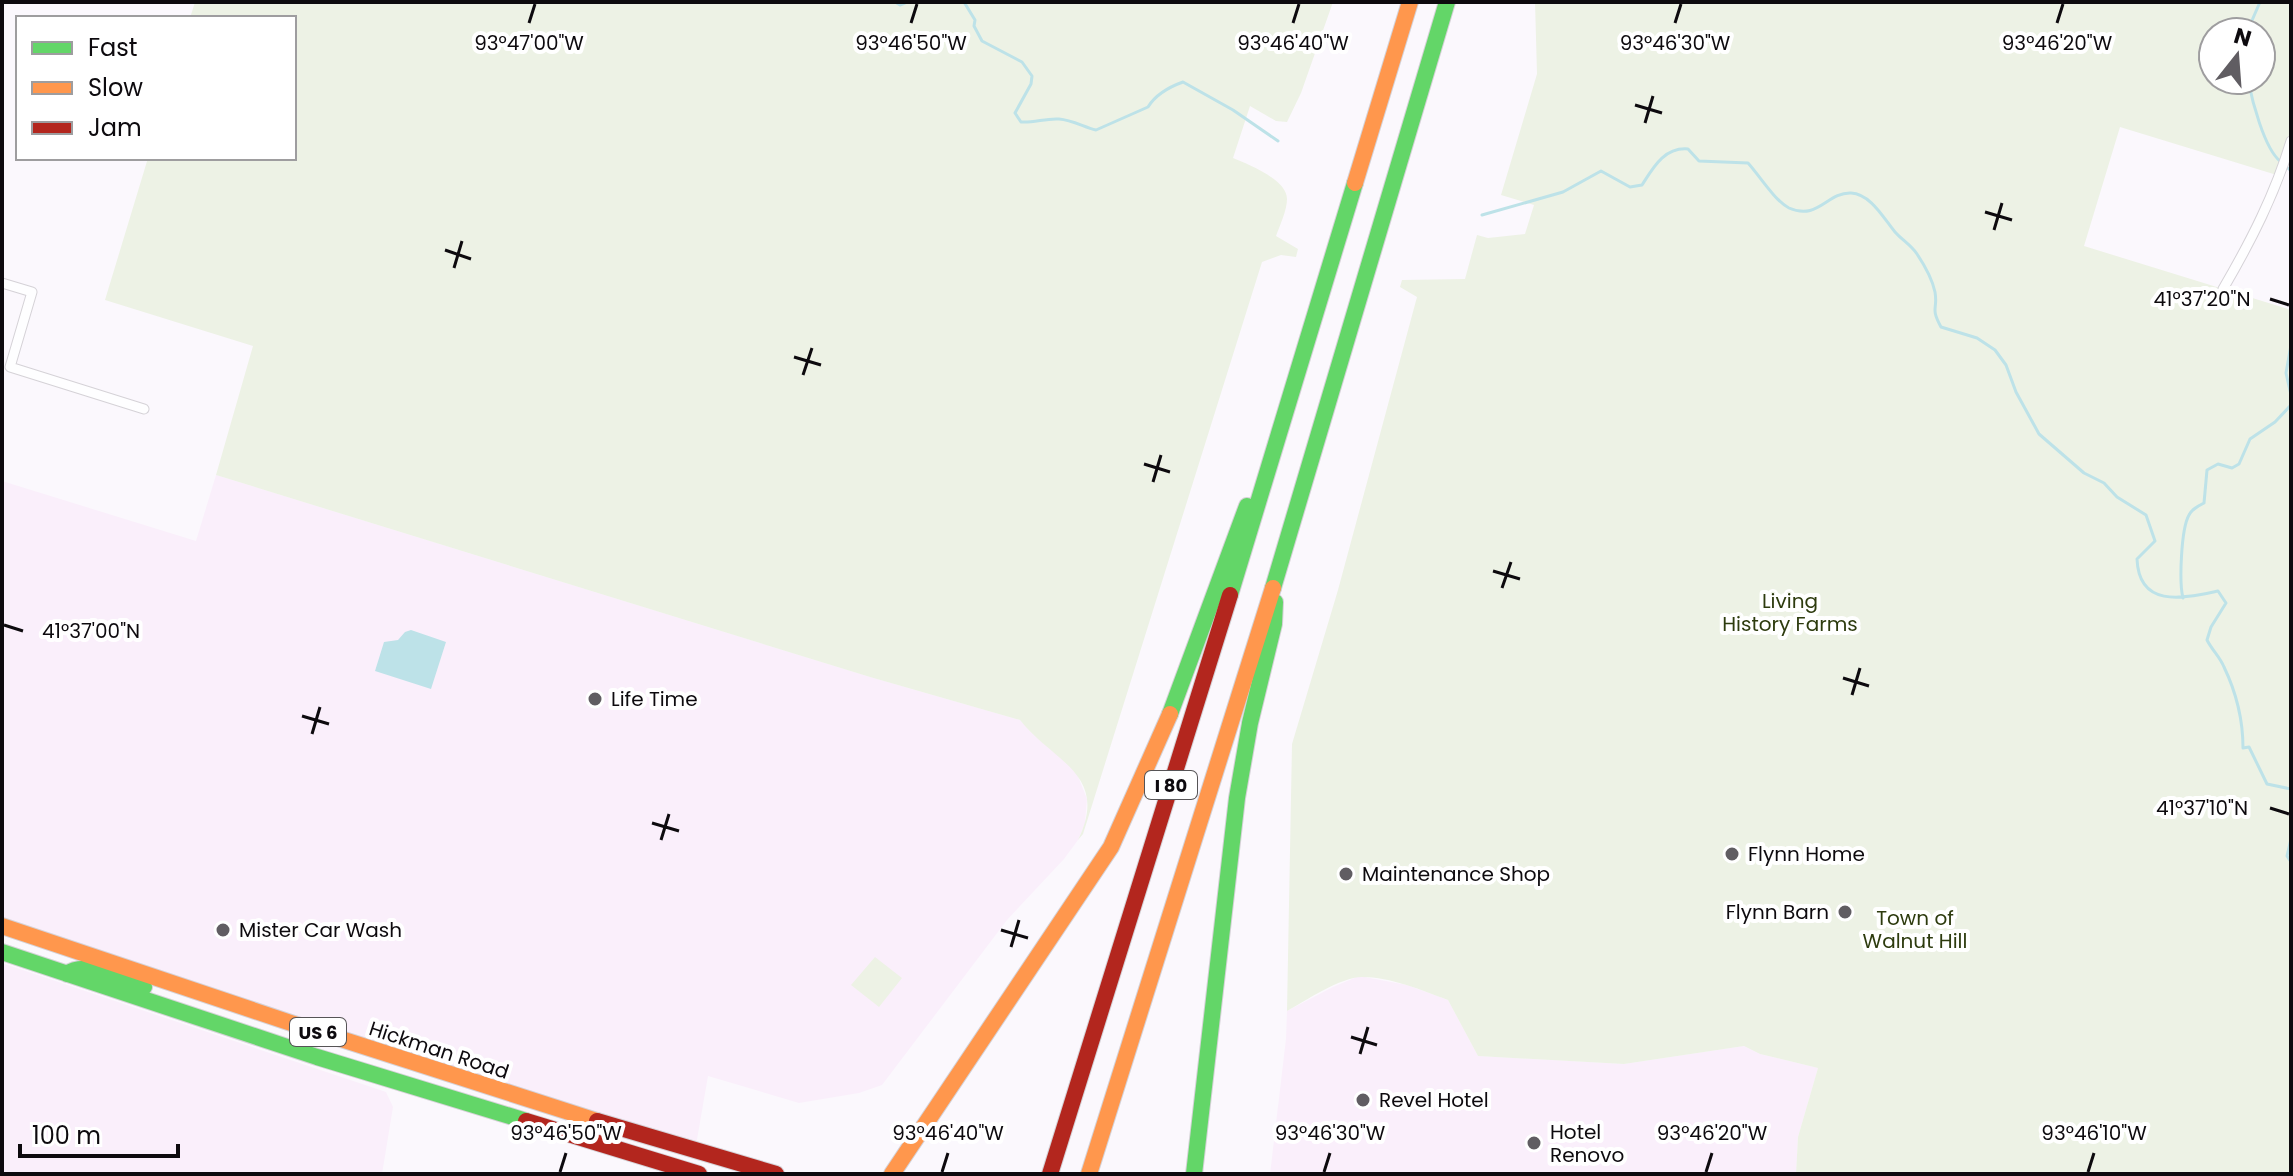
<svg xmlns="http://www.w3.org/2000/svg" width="2293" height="1176" font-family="Poppins,sans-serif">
	<rect width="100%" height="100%" fill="#fbf8fd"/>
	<path fill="#faeffb" d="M216,475l654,202 150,43 14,15 41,34 12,30 -2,24 -7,17 -14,19 -57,61 -125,165 -23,8 -60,10 -91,-27 -13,75 -693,-225v-445l194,60z
		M2,963l384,129 7,15 -11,67h-380z
		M1359,976l48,9 41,15 30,56 146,8 120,-18 16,8 58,14 -20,69 -2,37h-526l16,-135 1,-28 46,-24z"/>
	<path fill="#edf2e5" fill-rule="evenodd" d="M195,2h1138l-32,91 -14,29 -11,-1 -26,-15 -17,52c14,6 54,21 54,41 0,11 -7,26 -11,37l22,13 -2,8 -15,-2 -19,7 -179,572 -5,6c32,-66 -25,-78 -58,-120l-150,-43 -654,-202 37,-129 -148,-46 43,-142h146v-140h-104z
		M1535,2h756v139l-11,35 -160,-49 -36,119 207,64v864h-495l2,-37 20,-69 -58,-14 -16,-8 -120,18 -146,-8 -30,-56c-27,-10 -57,-23 -86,-23 -21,0 -57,24 -75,34l5,-267 46,-154 79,-293 -17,-10 2,-7 63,-1 12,-44 11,3 37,-4 9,-29 -33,-10 36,-121zM2213,32h48v48h-48z
		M875,957l27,21 -23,29 -28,-22z"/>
	<path fill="#bde2e8" d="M411,630l35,12 -15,47 -56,-18 9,-29 14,-2 7,-8z"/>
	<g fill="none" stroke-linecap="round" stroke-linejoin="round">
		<path stroke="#bde2e8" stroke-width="3" d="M895,2l5,3 7,-3
			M964,2l11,18 -1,6 8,15 40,21 10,14 -1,8 -16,29 6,9c13,1 25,-4 38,-3 13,1 25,8 37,11l52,-23c8,-13 21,-20 35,-25l50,28 45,31
			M2247,32l13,-30
			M2248,80c4,20 16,68 32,81
			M2288,168l3,3
			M1482,215l81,-23 38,-21 29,16 12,-2c11,-17 22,-38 46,-36l11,12 49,2c11,12 27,38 41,45 29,13 38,-16 62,-15 20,1 33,26 44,39 7,8 16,13 22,22 8,12 15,24 18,38 3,18 -5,15 6,35l36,11 18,12 11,15 10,27 23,42 45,39 20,10 13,14 29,18 9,26 -18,18c2,50 47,39 81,32l8,12 -15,24 -4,13c5,10 13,17 17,27 12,25 19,53 19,81l6,-1 18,37 24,5
			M2291,345l-5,28 5,22
			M2183,598c-4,-15 -2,-69 6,-83 3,-6 9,-9 15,-12l3,-33 11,-6 14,4 7,-4 11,-25 25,-17 16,-17
			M2291,839l-4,17 4,6"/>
		<g stroke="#d5d2d7" stroke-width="11">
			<path id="street" d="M2,283l30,9 -22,75 134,42
				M2223,289c28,-48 52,-95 68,-148"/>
		</g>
		<g stroke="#d5d2d7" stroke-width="18">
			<path id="fast" d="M1273,588l174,-586
				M1230,595l125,-412
				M1170,714l77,-208
				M2,952l315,105 209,64
				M67,974c19,-15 56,6 77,13
				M1194,1174l43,-376 13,-75 24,-99 1,-22"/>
		</g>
		<g stroke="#d5d2d7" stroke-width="18">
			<path id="slow" d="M1355,183l55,-181
				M2,926l289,97 306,98
				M892,1174l219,-327 59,-133
				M1089,1174l184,-586"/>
		</g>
		<g stroke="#d5d2d7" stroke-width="18">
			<path id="jam" d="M526,1121l173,53
				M597,1121l179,53
				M1050,1174l180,-579"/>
		</g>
		<use href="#street" stroke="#fefeff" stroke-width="9"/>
		<use href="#fast" stroke="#63d668" stroke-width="16"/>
		<use href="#slow" stroke="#ff974d" stroke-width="16"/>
		<use href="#jam" stroke="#b3261e" stroke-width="16"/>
	</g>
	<path fill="none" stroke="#0d0a0e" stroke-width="3" d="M529,23l6,-19M911,23l6,-19M1293,23l6,-19M1675,23l6,-19M2057,23l6,-19M1635,105l27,8M1645,123l8,-27M1985,212l27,8M1994,230l8,-27M445,250l26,9M454,268l8,-27M2270,299l19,6M794,357l27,8M803,375l9,-27M1144,464l26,8M1153,482l8,-27M1493,571l27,8M1502,588l9,-26M4,625l19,6M1843,678l26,8M1852,695l8,-27M302,716l27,8M312,734l8,-27M2270,808l19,6M652,823l27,8M661,840l8,-26M1001,930l27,8M1011,947l8,-27M1351,1037l26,8M1360,1054l8,-27M560,1172l6,-19M942,1172l6,-19M1324,1172l6,-19M1706,1172l6,-19M2088,1172l6,-19"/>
	<g fill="#605d62" stroke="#fff" stroke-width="3">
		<circle cx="595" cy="699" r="8"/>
		<circle cx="1732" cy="854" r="8"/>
		<circle cx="1346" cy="874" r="8"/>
		<circle cx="1845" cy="912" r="8"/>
		<circle cx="223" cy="930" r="8"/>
		<circle cx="1363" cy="1100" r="8"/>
		<circle cx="1534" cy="1143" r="8"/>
	</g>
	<g text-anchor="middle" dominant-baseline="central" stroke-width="8" stroke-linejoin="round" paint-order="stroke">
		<g fill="#fff" stroke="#565456" stroke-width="2">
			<rect x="1145" y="771" width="52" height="28" rx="6"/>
			<rect x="290" y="1018" width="56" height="28" rx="6"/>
		</g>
		<g font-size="18" font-weight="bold" fill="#0d0a0e">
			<text x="1171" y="785">I 80</text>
			<text x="318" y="1032">US 6</text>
		</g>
		<g font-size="20" fill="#2d3b0e" stroke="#fff">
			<text x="1790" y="601">Living<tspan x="1790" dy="23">History Farms</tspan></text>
			<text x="1915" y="918">Town of<tspan x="1915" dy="23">Walnut Hill</tspan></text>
		</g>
		<g font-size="20" fill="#0d0a0e" stroke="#fff" text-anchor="start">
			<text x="611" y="699">Life Time</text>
			<text x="1748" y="854">Flynn Home</text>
			<text x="1362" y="874">Maintenance Shop</text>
			<text x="1829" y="912" text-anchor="end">Flynn Barn</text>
			<text x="239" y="930">Mister Car Wash</text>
			<text x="1379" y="1100">Revel Hotel</text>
			<text x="1550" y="1132">Hotel<tspan x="1550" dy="23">Renovo</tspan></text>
		</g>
		<g font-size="20" fill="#0d0a0e" stroke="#fff">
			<text transform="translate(439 1050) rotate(18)">Hickman Road</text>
		</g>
	</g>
	<g font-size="20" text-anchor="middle" fill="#0d0a0e" stroke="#fff" stroke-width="8" stroke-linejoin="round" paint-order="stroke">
		<text x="529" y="50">93°47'00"W</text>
		<text x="911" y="50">93°46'50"W</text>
		<text x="1293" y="50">93°46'40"W</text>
		<text x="1675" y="50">93°46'30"W</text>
		<text x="2057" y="50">93°46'20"W</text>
		<text x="2202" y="306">41°37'20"N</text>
		<text x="91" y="638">41°37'00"N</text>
		<text x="2202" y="815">41°37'10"N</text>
		<text x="566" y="1140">93°46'50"W</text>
		<text x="948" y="1140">93°46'40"W</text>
		<text x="1330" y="1140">93°46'30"W</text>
		<text x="1712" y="1140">93°46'20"W</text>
		<text x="2094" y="1140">93°46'10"W</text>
	</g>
	<rect width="2293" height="1176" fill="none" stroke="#0d0a0e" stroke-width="8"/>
	<rect x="16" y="16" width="280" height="144" fill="#ffffff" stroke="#9e9d9f" stroke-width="2"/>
	<rect x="32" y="42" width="40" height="12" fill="#63d668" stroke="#9e9d9f" stroke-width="2"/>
	<text x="88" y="56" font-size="24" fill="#0d0a0e">Fast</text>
	<rect x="32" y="82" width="40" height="12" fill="#ff974d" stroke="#9e9d9f" stroke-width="2"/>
	<text x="88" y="96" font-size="24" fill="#0d0a0e">Slow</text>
	<rect x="32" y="122" width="40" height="12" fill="#b3261e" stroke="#9e9d9f" stroke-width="2"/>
	<text x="88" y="136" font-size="24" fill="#0d0a0e">Jam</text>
	<g transform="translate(2237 56) rotate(17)"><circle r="38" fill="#ffffff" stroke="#9e9d9f" stroke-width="2"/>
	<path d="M0-6L14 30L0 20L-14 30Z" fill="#605d62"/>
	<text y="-12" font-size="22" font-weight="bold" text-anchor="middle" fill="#0d0a0e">N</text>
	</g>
	<path d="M20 1144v12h158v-12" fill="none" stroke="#0d0a0e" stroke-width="4"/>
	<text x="32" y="1144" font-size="24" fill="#0d0a0e" stroke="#ffffff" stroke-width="6" paint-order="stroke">100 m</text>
</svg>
